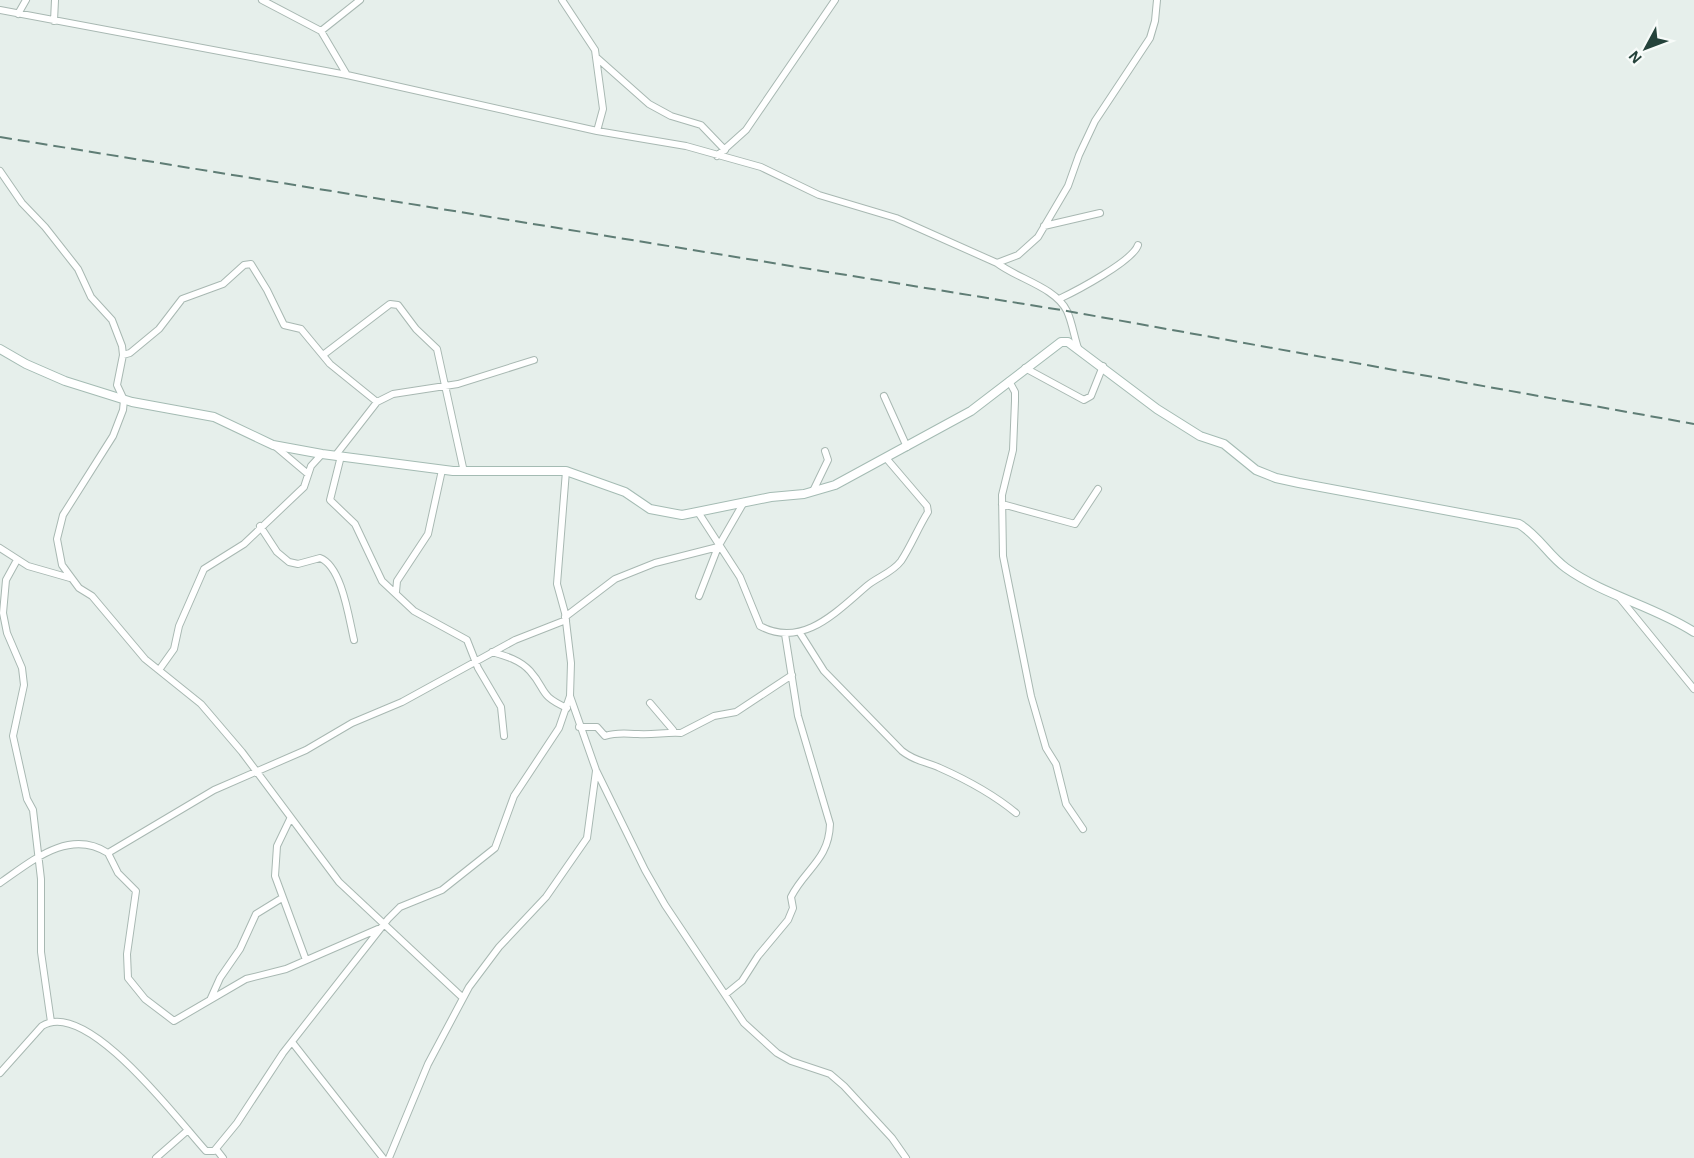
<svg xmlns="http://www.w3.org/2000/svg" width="1694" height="1158" font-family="'Alegreya Sans',sans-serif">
	<rect width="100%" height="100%" fill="#e6efeb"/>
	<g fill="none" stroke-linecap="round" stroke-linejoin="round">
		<g stroke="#a8b8b2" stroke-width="8">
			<path id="street" d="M262,0l59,31 26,44
				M562,0l33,50 8,59 -6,22
				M0,10l347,65 250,56 89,15 75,21 58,28 77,23 101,45 21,-8 20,-18 30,-51 11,-31 16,-34 55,-83 5,-17 2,-21
				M18,14l8,-14
				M54,21l1,-21
				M321,31l39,-31
				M596,57l53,47 22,12 30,9 24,25
				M717,156l29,-26 89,-130
				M0,171l22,32 23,24 33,42 13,28 21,23 10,26 1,9 -6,30 7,15 -1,10 -10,26 -50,79 -6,24 5,26 17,23 13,8 53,63 56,45 41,48 97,130 124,116
				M1044,226l56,-13
				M997,263c21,16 58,24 70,48 5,11 7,25 11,37
				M1059,299c17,-8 74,-38 79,-54
				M123,355l7,-2 29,-24 23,-30 41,-15 21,-19 7,-1 16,26 17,35 17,4 29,35 47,38
				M323,355l67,-51 8,1 18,24 21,20 27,123
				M1025,368l59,32 7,-4 12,-30
				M1009,381l6,11v9l-2,49 -11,45 1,61 28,140 15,52 10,16 10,40 17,25
				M884,396l23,51
				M276,447l32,27
				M335,456l42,-54 16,-8 65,-10 76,-24
				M341,456l-11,44 25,24 27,57 32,30 53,29 11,28 23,39 3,29
				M566,471l-9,113 8,29 6,50 -1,33 26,74 49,100 20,35 79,118 33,30 14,8 39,13 14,12 48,52 14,20
				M813,491l15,-31 -3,-9
				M1002,504l73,20 23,-35
				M698,512l42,65 20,49c43,23 77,-15 108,-41 10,-8 25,-13 33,-24 10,-15 17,-33 27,-49l-1,-6 -41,-48
				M260,526l17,26 12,10 9,2 22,-6c22,8 29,61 34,82
				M0,548l28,18 42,12
				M17,560l-11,20 -3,33 4,20 15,35 2,17 -11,51 14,63 6,11 8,69v73l10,70
				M396,592l1,-11 31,-47 14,-64
				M699,596l19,-49
				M1619,597l75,92
				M565,617l50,-38 40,-16 63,-16 26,-45
				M800,633l24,38 78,80c14,11 23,10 38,17 27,12 53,26 76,45
				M492,652c14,4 28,8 38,19 17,19 8,24 37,37
				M159,670l15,-21 5,-23 25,-57 40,-25 60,-57 7,-21 11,-12
				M650,703l23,27
				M579,727h18l8,9c13,-4 21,-2 33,-2 15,1 29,-2 43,-1l33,-17 22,-4 56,-37
				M290,819l-13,27 -2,30 31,84
				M108,853l10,20 18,18 -9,63 1,24 17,21 29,22 72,-42 40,-10 92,-40
				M0,883c32,-22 69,-55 108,-30l106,-63 92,-40 46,-27 50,-21 113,-62 51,-20
				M726,994l16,-13 16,-25 30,-36 5,-12 -2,-11c14,-28 38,-37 39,-73l-32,-108 -13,-82
				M211,998l9,-20 20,-29 16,-35 26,-16
				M292,1042l91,116
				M0,1073l42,-47c45,-29 138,97 164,125h8l23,-28 46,-70 105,-134 12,-12 42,-17 53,-42 19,-52 45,-68 11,-32
				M216,1149l7,9
				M156,1158l32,-28
				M389,1158l39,-94 41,-77 30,-40 47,-50 41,-59 9,-67"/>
		</g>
		<g stroke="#a4bbb3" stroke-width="10">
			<path id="secondary" d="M0,349l26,15 39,17 67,21 82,15 59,28 49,9 131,17h113l59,21 25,17 32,6 89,-18 33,-3 31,-9 136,-74 90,-69h7l89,67 43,27 24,8 32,26 20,8 23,5 220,41c19,11 29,31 47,44 39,28 88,38 128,64"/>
		</g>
		<use href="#street" stroke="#fff" stroke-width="6"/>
		<use href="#secondary" stroke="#fff" stroke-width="8"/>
		<path stroke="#5f7d75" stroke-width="2" stroke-dasharray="12 6" stroke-linecap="butt" d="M0,137l1067,174 627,113"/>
	</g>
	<g transform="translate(1646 48) rotate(229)" stroke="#f7fbf9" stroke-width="4.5" paint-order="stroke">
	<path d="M0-4.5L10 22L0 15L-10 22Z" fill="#24423a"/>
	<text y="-9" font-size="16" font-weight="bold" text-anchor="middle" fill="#24423a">N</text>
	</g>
</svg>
